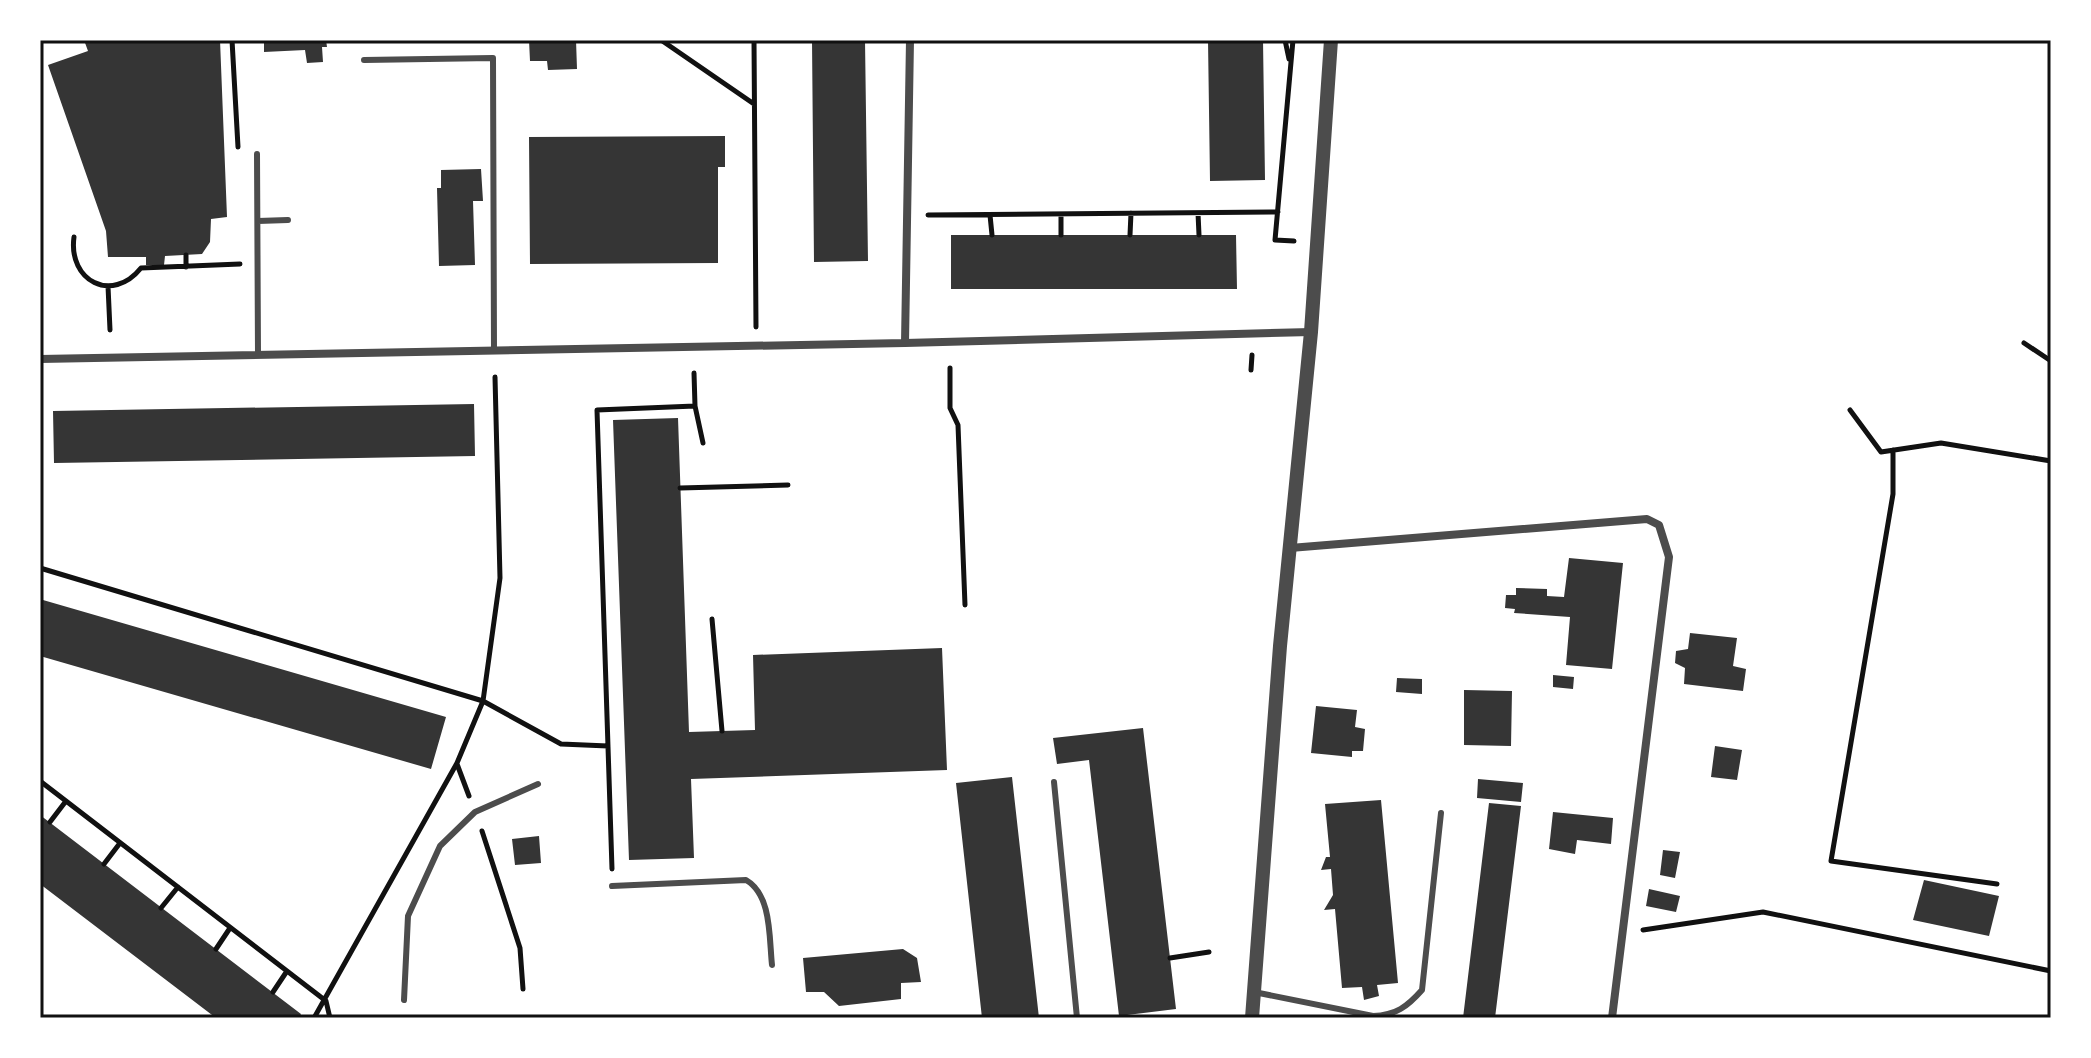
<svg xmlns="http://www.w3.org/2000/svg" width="2091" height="1058" font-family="Raleway,sans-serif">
	<rect width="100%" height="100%" fill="#fff"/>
	<path fill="#353535" d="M84,40h136l7,177 -16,2 -1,23 -8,12 -37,2 -1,9h-18v-8h-38l-2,-26 -58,-166 40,-14z
		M264,40h62l1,7h-5l1,15 -16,1 -2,-13 -41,2z
		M529,40h47l1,29 -29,1 -1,-9h-17z
		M812,40h53l3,221 -54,1z
		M1208,40h55l2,140 -55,1z
		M725,136v31h-7v96l-188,1 -1,-127z
		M481,169l2,32h-10l2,64 -36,1 -2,-78h4v-18z
		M951,235h285l1,54h-286z
		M474,404l1,52 -421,7 -1,-52z
		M678,418l11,314 66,-2 -2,-75 189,-7 5,122 -256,9 3,79 -65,2 -16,-440z
		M1569,558l54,5 -11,106 -46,-4 4,-48 -56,-4 1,-4 -10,-1 1,-13h10v-7l31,1v7l17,1z
		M43,600l403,117 -15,52 -391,-113z
		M1690,633l47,5 -4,28 13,3 -3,22 -59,-7 1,-16 -10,-5 1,-12 12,-2z
		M1553,675l21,2 -1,12 -20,-2z
		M1397,678l25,1v15l-26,-2z
		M1464,690l48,1 -1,55 -47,-1z
		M1316,706l41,4 -2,17 10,2 -2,22h-11v6l-41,-4z
		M1143,728l33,281 -57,7 -30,-256 -32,4 -4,-26z
		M1715,746l27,4 -5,30 -26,-3z
		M1012,777l27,241h-57l-26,-235z
		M1478,779l45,4 -2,19 -44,-4z
		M1381,800l17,183 -21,2 2,11 -15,4 -2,-13 -20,1 -7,-79 -11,1 9,-15 -2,-26 -10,1 5,-13h4l-5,-53z
		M1489,803l32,3 -26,212h-32z
		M1553,812l60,6 -2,26 -34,-4 -2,14 -26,-5z
		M40,815l261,199 -2,4h-83l-176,-134z
		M539,836l2,27 -26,2 -3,-26z
		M1663,850l17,2 -5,26 -15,-3z
		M1924,880l75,16 -10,40 -76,-16z
		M1649,889l31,7 -4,16 -30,-6z
		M903,949l14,9 4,24 -20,1v16l-62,7 -15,-14h-18l-3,-34z"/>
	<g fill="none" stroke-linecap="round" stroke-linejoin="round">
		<path stroke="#111" stroke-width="5" d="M232,40l6,107
			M661,40l93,64
			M754,40l2,287
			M1285,40l4,19
			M1293,40l-18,200 19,1
			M1198,213l1,22
			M1061,214v21
			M928,215l350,-3
			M990,215l2,20
			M1130,235l1,-22
			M74,237c-6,44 38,67 67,31l99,-4
			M186,255v12
			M108,286l2,44
			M2024,343l27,18
			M950,368v40l8,17 7,180
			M1251,370l1,-15
			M694,373l1,33 8,37
			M1850,410l31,42 60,-9 110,18
			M1893,450v44l-62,367 166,23
			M680,488l108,-3
			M40,568l443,133 78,43 47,2
			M712,619l10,112
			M457,764l12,32
			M40,781l286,220 4,17
			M50,822l16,-21
			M482,831l38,117 3,41
			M104,864l16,-21
			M612,869l-15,-459 98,-4
			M161,908l17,-21
			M1643,930l120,-18 288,59
			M216,949l14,-21
			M1170,958l39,-6
			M273,992l14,-21
			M314,1018l143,-255 26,-62 17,-123 -5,-201"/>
		<path stroke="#4c4c4c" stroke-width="6" d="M364,60l129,-2 1,293
			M257,154l1,201
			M258,221l30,-1
			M1054,782l23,236
			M612,886l134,-6c26,15 23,58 26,85
			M1254,992l119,24c23,-1 34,-9 49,-26l19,-177
			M404,1000l4,-84 32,-70 35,-34 63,-28"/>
		<path stroke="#4c4c4c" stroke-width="8" d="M905,343l5,-303
			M40,359l865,-16 406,-11
			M1290,548l357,-29 12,6 10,32 -57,461"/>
		<path stroke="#4c4c4c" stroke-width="14" d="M1252,1018l28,-372 31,-314 20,-292"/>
	</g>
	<rect width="2091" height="1058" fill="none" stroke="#ffffff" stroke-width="84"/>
	<rect x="42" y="42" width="2007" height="974" fill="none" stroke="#111" stroke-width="3"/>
</svg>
